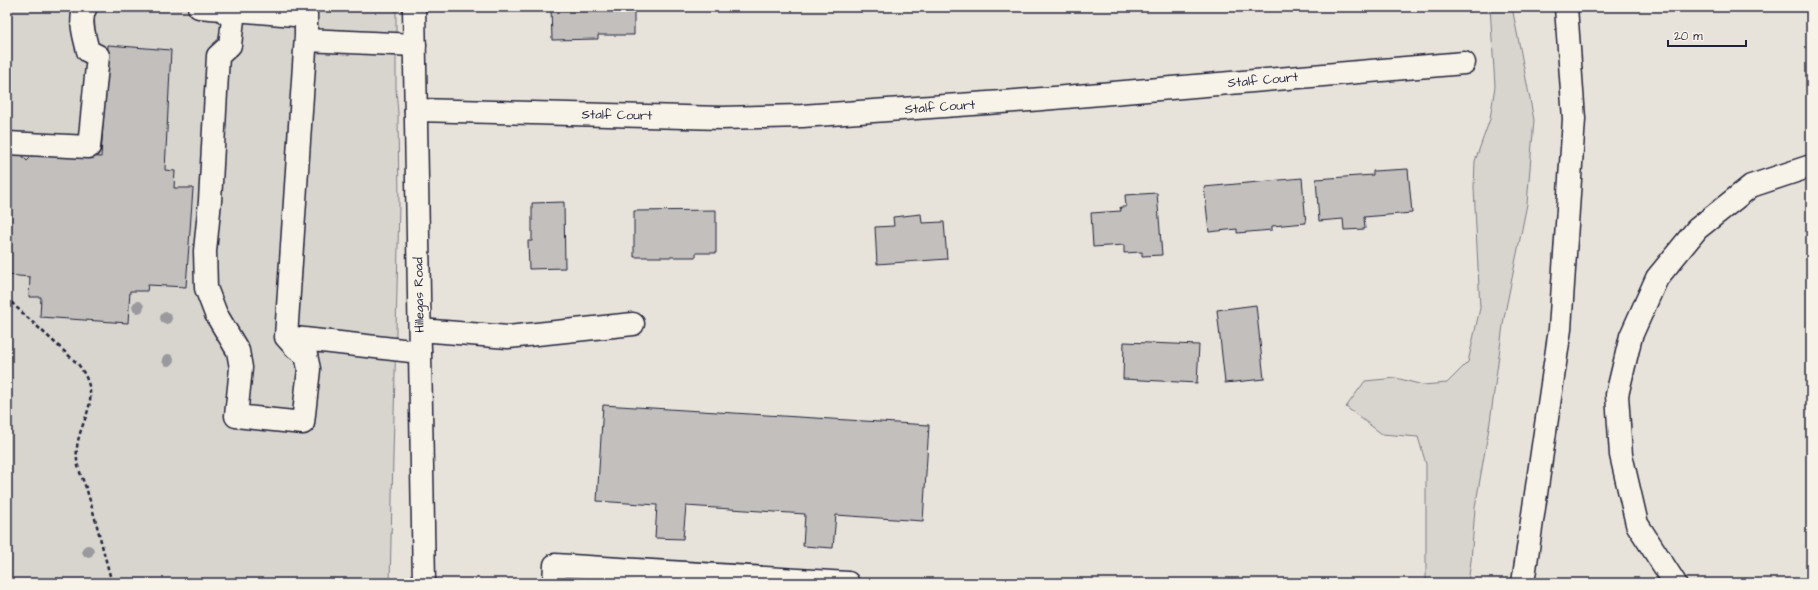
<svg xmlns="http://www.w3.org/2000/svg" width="1818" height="590" font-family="'Architects Daughter',sans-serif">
	<rect width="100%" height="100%" fill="#f7f3e8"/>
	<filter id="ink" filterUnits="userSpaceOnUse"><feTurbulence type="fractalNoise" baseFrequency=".025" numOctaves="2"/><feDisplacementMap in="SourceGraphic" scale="8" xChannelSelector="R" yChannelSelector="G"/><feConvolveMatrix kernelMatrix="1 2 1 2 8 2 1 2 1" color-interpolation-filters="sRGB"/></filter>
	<g filter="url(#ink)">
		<path fill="#e7e3db" d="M396,7h1415v576h-1421l9,-378 -1,-92 -2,-24z"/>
		<path fill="#d8d5cf" stroke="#7d7c85" d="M7,7h389v82l2,24 1,92 -9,378h-383z
			M1490,7h22l22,113 -7,84 -23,114 -14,104 -15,86 -4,53 -3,22h-42v-119l-8,-27 -36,-3 -36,-27 19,-26 31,-3 27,7 24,-2 21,-21 12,-54 -6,-121 1,-26 15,-42 5,-33z"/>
		<path fill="#c2bfbd" stroke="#22223b" d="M551,7h83v28h-36v4l-46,1z
			M108,45l63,5 -6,120 10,1 -1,17h19l-7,99 -38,-2 -1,6h-17l-2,32 -88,-6 1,-20h-12l1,-20 -23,-2v-99l1,-1 -1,-1v-20l7,-7 13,14 8,-8 66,4z
			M1408,169l4,44 -48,4 1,12 -21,1 -1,-11 -24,2 -3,-42 57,-4v-4z
			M1302,178l4,45 -34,3v4l-35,3v-4l-28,3 -5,-45z
			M1157,193l5,62 -20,1v-4l-18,1v-8l-31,2 -2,-34 30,-2 -1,-4h6l-1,-12z
			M564,202l1,66 -36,1 -1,-28h4v-38z
			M716,210v43h-20v4h-62v-46z
			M921,214l1,9 22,-1 3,37 -70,5 -2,-37 19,-1 -1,-9z
			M1256,305l8,74 -39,4 -8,-73z
			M1124,342l75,3 -2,38 -74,-4z
			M603,405l326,20 -6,96 -87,-6 -3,33 -30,-2 2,-32 -119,-8 -3,33 -28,-1 2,-33 -60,-4z"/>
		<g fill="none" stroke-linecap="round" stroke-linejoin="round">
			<g stroke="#22223b" stroke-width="25">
				<path id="minor" d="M199,7l23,2 11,10 -3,26 -12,11 -8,145 -5,50 1,37 10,26 22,37 3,17 -5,48 67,7 6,-54 -3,-14 -11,-8 -9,-10 20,-302v-28
					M222,9l84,7
					M306,40l109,5
					M416,110l306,8 80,-2 228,-16 434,-37
					M7,143l82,4 9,-91 -10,-5c-3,-13 -10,-32 -2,-44
					M420,330l88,7 125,-13
					M286,337l134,15
					M554,583l1,-18 293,18"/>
			</g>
			<g stroke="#22223b" stroke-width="25">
				<path id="major" d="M414,7l10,576"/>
			</g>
			<g stroke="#22223b" stroke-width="25">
				<path id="highway" d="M1523,583l37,-254 14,-210 -8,-112
					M1675,583l-38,-59 -16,-69 -4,-60 14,-59 26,-58 40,-49 54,-43 60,-20"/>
			</g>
			<path stroke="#22223b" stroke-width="2.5" stroke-dasharray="4 3" stroke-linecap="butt" d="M7,297l8,9 63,58c30,41 -5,57 -1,96 1,11 8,23 11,34 9,30 16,60 24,89"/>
			<use href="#minor" stroke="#f7f3e8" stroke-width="22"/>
			<use href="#major" stroke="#f7f3e8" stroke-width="22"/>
			<use href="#highway" stroke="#f7f3e8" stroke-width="22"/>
		</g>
		<g fill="#9b999d">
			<circle cx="138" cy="307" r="6"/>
			<circle cx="166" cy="318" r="6"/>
			<circle cx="168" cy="360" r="6"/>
			<circle cx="88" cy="551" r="6"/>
		</g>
	</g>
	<g text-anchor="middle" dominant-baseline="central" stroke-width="3" stroke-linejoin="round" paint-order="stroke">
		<g font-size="13" fill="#22223b" stroke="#f7f3e8">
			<text transform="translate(1263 80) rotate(-5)">Stalf Court</text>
			<text transform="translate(940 107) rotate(-4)">Stalf Court</text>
			<text transform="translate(617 115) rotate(1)">Stalf Court</text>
			<text transform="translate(419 295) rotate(-91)">Hillegas Road</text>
		</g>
	</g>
	<rect width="1818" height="590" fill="none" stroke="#f7f3e8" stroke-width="24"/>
	<rect x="12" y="12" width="1794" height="566" fill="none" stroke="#22223b" stroke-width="1.5" filter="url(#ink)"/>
	<path d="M1668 40v6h78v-6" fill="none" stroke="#22223b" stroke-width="2"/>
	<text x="1674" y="40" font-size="12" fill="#22223b" stroke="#f7f3e8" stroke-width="3" paint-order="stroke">20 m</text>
</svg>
